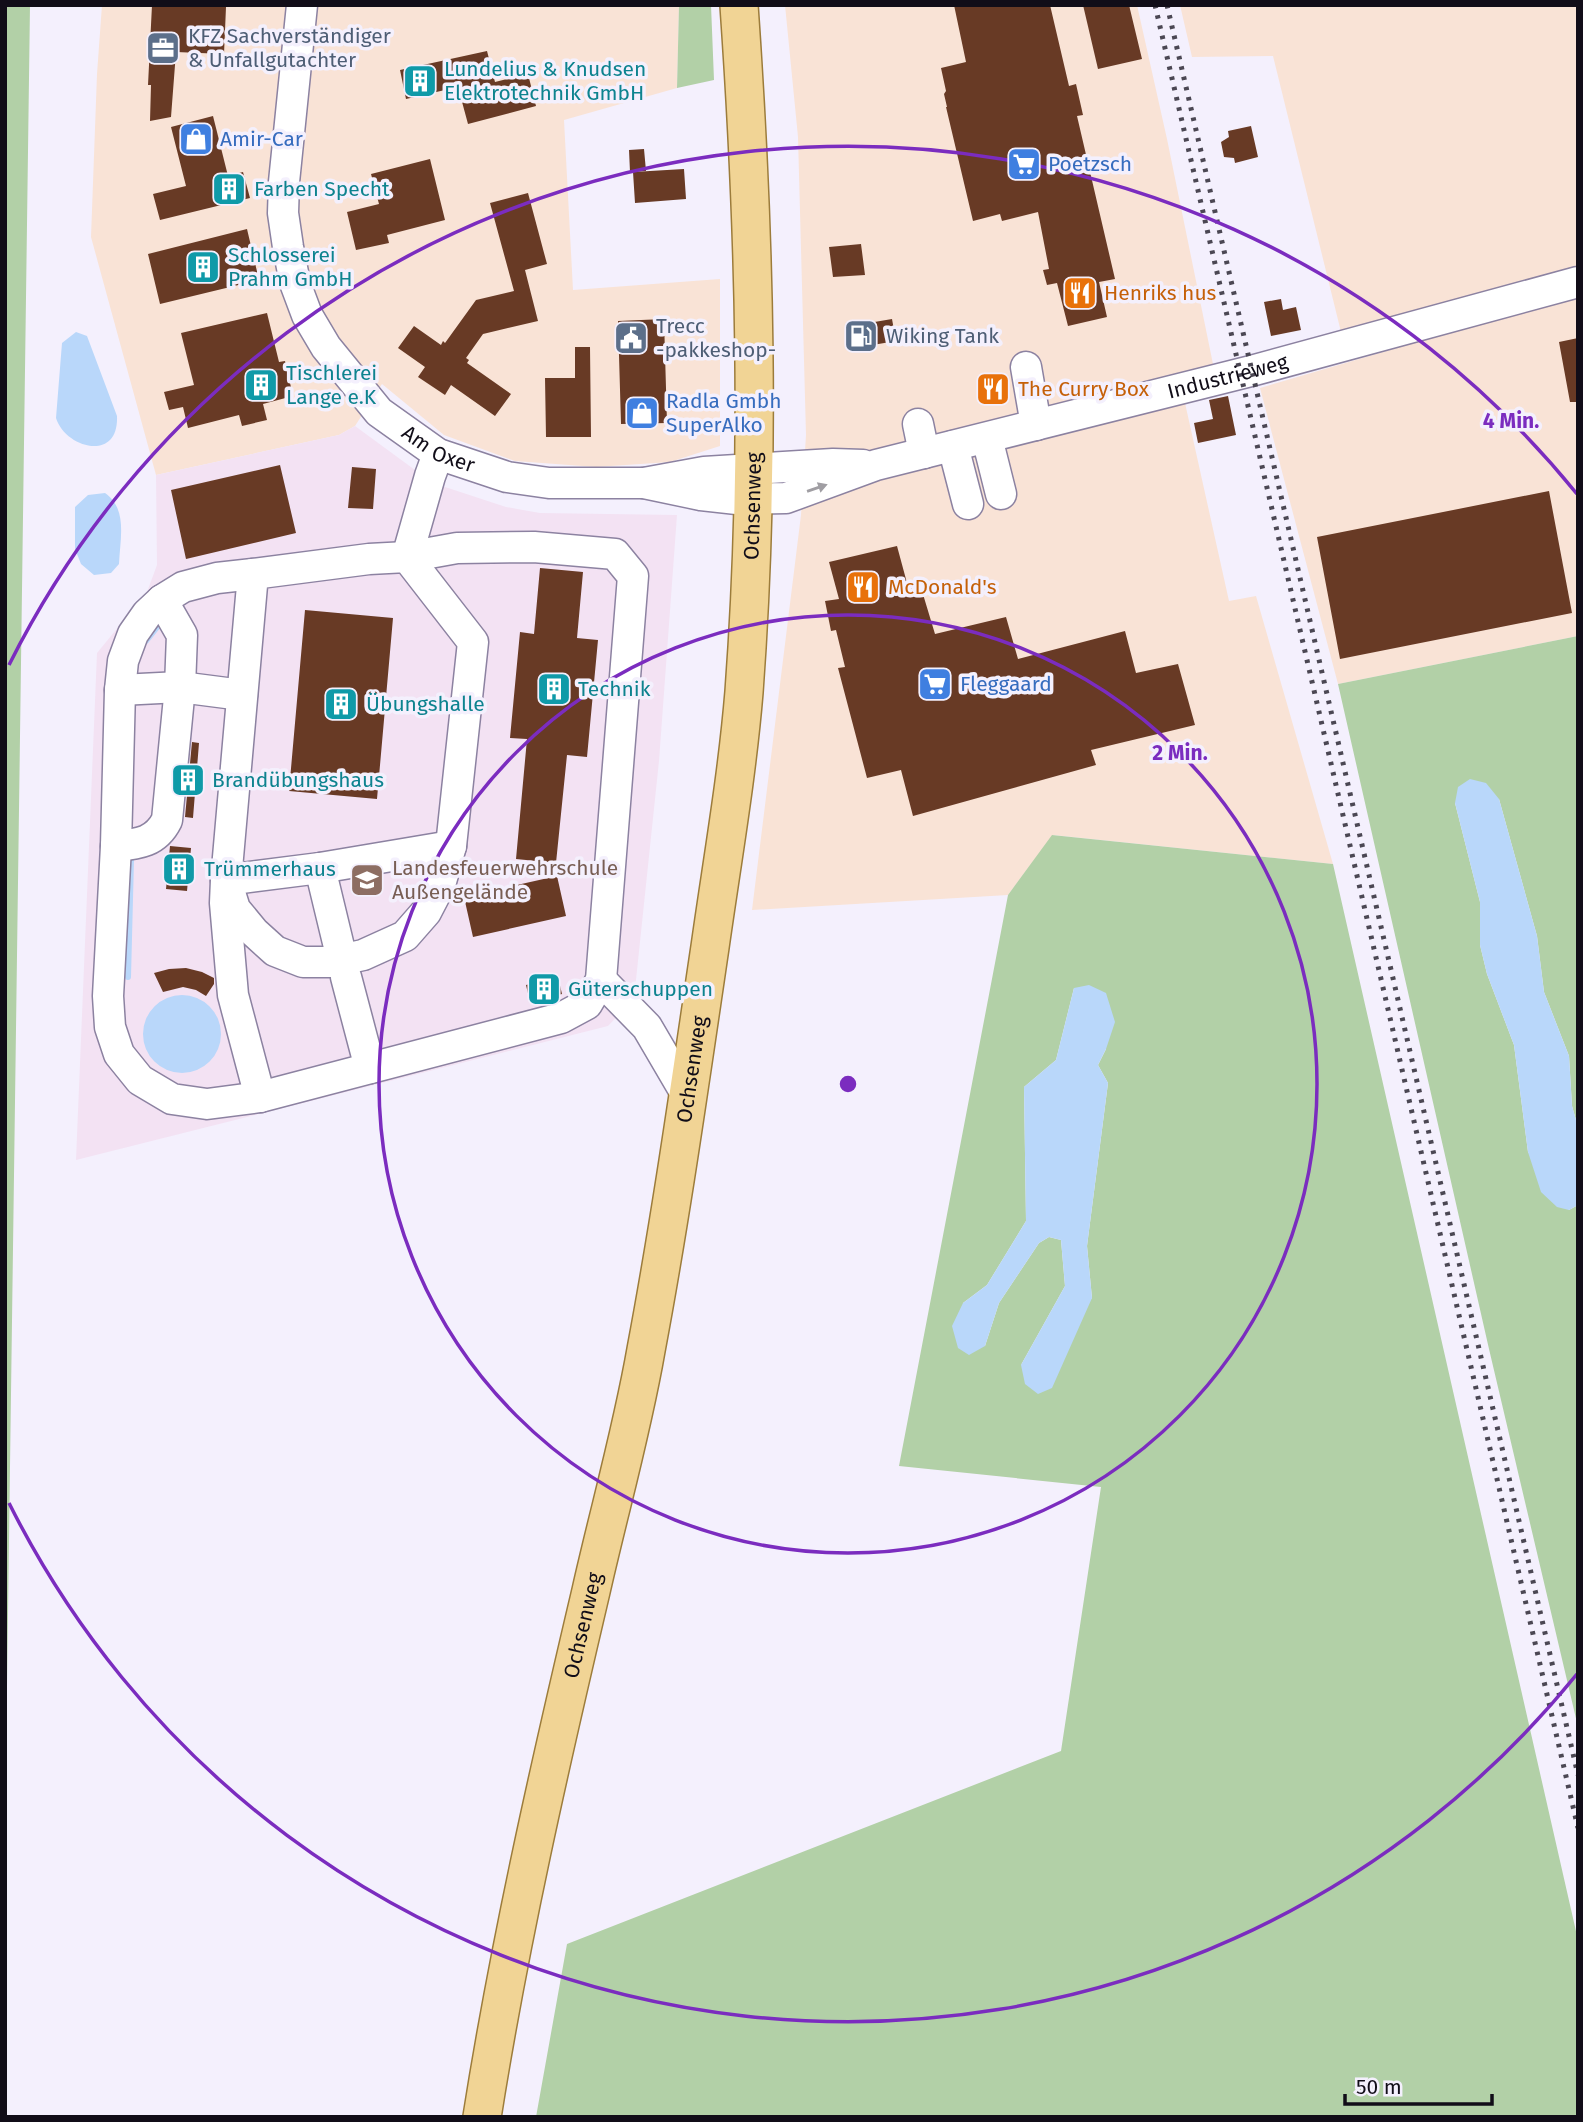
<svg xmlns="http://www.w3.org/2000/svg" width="1583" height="2122" font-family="'Fira Sans',sans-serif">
	<rect width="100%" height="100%" fill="#f4f0fd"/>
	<path fill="#f9e3d6" d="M102,5h577l-2,83 -113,32 9,170 147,-11v167l-50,16 -74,5 -81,-6 -71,-26 -62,-51 -27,42 -16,9 -183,40 -65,-238 6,-163z
		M785,5h352l30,134 47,230 -35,7 50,225 27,-5 77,268 -280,-29 -45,60 -256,15 49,-395 5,-80 -8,-298z
		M1180,5h398v263l-236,68 -69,-280 -81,1z
		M1578,295v341l-240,48 -78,-296z"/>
	<path fill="#f3e2f3" d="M355,426l60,44 -10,35 15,6 22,-25 64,21 34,6 137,2 -18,246 -25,238 -26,27 -532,134 21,-507 50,-61 10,-27 -1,-90 183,-40z"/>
	<path fill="#b2d0a7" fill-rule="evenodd" d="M5,5h25l-25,1828z
		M679,5h32l3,75 -37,8z
		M1578,636v491l-6,-21 -3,-50 -25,-64 -7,-56 -38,-137 -44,4 25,99v43l7,29 27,71 14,107 41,58 9,-5v522l-89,-378 -151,-665z
		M1052,835l281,29 245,1076v177h-1042l31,-173 494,-193 40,-264 -202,-21 109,-571zM1074,988l32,61 -8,16 10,18 -21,163 5,52 -71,67 44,-79 -4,-46 -12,-3 -10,6 -40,60 -14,43 -22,-43 24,-18 39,-64 -2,-134 32,-27z"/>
	<path fill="#b9d7fa" d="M76,332l11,4 30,80c2,47 -52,32 -61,2l6,-75z
		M105,493c23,16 15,46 14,71l-8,9 -17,2 -13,-11 -6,-15v-42l13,-12z
		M1470,779l16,4 13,16 38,137 7,56 25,64 3,50 6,21v78l-9,5 -12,-3 -16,-15 -13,-40 -14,-107 -27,-71 -7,-29v-43l-25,-99 3,-16z
		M1089,985l17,8 9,29 -9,27 -8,16 10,18 -21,163 5,52 -40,90 -14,6 -13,-10 -4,-19 44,-79 -4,-46 -12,-3 -10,6 -40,60 -14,43 -16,9 -11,-7 -6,-22 11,-23 24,-18 39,-64 -2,-134 32,-27 18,-72z
		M143 1034a39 39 0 1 1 78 0a39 39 0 1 1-78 0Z"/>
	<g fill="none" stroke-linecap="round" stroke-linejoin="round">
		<path stroke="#b9d7fa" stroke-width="6" d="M146,641l12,-15
			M128,977l3,-117"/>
	</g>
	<path fill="#683a25" d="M152,5l74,2 -2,47 -48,-2 -5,65 -21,4 1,-36h-3z
		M954,5h96l19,81 7,-2 7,31 -6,1 38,163 -16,3 8,35 -39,9 -11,-43 -10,2 -4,-15 6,-1 -11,-57 -36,9 -2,-7 -27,7 -27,-114h1l-3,-13 2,-3 -5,-23 25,-6z
		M1083,5h46l13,54 -44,10z
		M487,51l8,31 33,-8 8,32 -68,18 -10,-37 -52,12 -6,-29z
		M213,116l15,60 15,-4 7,26 -90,22 -7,-26 33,-8 -15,-59z
		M1251,126l7,31 -23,6 -1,-5 -10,-1 -3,-15 8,-5 -1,-6z
		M644,149l2,22 -16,1 -1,-22z
		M430,159l15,61 -58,15 2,8 -33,7 -9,-38 32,-8 -8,-30z
		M684,169l2,30 -51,4 -2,-31z
		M528,193l19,71 -22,6 13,51 -55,13 -17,24 3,2 -2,3 44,31 -16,22 -44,-31 -6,10 -27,-18 7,-10 -27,-19 16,-22 27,19 2,-4 2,2 31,-43 38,-9 -24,-88z
		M247,229l12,51 -99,24 -12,-50z
		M861,244l4,31 -32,2 -4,-30z
		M1281,299l2,11 13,-3 5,23 -30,6 -7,-34z
		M267,313l12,49 6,-1 8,35 -30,8 4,16 -25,6 -3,-11 -51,13 -5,-21 -14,3 -5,-18 30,-7 -13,-52z
		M664,319l3,104 -46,1 -3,-103z
		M892,319l4,22 -41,7 -4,-22z
		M1578,338v64h-8l-11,-60z
		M575,347h15l1,90h-45l-1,-59h30z
		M1003,378l4,15 -24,7 -4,-15z
		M1228,396l8,39 -38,8 -4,-20 19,-4 -4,-19z
		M280,465l16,68 -110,26 -15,-69z
		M352,467l24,2 -3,40 -25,-1z
		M1549,491l23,122 -232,46 -23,-122z
		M897,546l10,37 12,-2 16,53 71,-17 12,42 107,-28 11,42 42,-9 17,61 -104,25 5,15 -183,51 -12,-46 -34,8 -29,-110 7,-1 -9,-37 -5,1 -6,-30 14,-2 -10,-37z
		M540,568l43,4 -6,66 21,2 -11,117 -20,-2 -11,108 -40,-4 11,-120 -17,-1 10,-106 14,2z
		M305,610l88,8 -16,181 -88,-8z
		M192,742l7,1 -6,75 -8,-1z
		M170,846l21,2 -4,43 -21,-2z
		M557,876l9,40 -93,21 -9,-40z
		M186,968l16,4 12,6v6l-8,12 -10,-6 -13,-3 -20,5 -9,-19 15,-4z
		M558,977l4,17 -32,8 -4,-17z"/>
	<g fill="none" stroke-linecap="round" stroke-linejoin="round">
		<g stroke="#8c82a1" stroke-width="33">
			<g id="minor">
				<path id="s1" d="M302,5l-18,177 -1,31 5,34 7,36 12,32 19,32 53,65 59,42 69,23 42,6h95l60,-11 129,-8 30,1"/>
				<path d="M1026,367l10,58"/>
				<path d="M918,424l6,29"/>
				<path d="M987,438l14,56"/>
				<path d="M953,446l15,58"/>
				<path id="s2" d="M644,483l57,12 36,4 49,-1 90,-33 375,-94 327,-89"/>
				<path d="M407,557l66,85 -22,204 -11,39 -14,27 -21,24 -42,19 -32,7h-28l-28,-11 -21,-19 -19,-23 -9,-29 27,-306 116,-15z"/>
				<path d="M253,574l-36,4 -34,9 -21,13 -15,14 -14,20 -10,27 -3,29 -4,156 -8,150 2,31 9,27 21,26 32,19 35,5 53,-7 301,-79 26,-14 14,-24 32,-404 -18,-22 -81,-7 -77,1 -50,9 23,-81 8,-22"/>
				<path d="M120,690l60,-3 62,8"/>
				<path d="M116,846c23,-2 40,-4 51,-26l13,-133 2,-52 -20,-35"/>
				<path d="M320,868l20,83"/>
				<path d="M346,977l24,91"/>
				<path d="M601,980l46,47 41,70"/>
				<path d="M260,1097l-27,-102 -8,-92 1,-23 94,-12 131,-22"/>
			</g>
		</g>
		<g stroke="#9c7c3b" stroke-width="40">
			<g id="major">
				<path id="s3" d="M482,2117c28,-177 68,-352 109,-526 18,-80 41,-160 55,-241 25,-133 44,-268 64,-403 12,-85 27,-170 34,-255 17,-229 11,-458 -5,-687"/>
			</g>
		</g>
		<use href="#minor" stroke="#fff" stroke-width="30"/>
		<use href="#major" stroke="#f1d495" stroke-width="37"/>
		<path stroke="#4b4753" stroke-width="5" stroke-dasharray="3.5 7" stroke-linecap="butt" d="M1155,5l423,1823
			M1167,5l411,1770"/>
	</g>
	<defs><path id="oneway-solid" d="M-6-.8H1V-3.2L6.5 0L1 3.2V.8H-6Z" transform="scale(1.75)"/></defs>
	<use fill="#a09ea3" href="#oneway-solid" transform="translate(817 488) rotate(-19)"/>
	<g fill="none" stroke="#7b2cbf" stroke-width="3.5">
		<circle cx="848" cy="1084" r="469"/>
		<path d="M1577 1674A938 938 0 0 1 9 1503M9 665A938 938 0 0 1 1577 494"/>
	</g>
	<defs>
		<g id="office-square" transform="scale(1.75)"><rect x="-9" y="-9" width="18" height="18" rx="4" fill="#5c6f8a" stroke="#f4f0fd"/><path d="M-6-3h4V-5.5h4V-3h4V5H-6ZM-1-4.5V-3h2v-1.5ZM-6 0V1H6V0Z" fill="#fff"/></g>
		<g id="building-square" transform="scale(1.75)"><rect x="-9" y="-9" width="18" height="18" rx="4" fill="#0f9aa8" stroke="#f4f0fd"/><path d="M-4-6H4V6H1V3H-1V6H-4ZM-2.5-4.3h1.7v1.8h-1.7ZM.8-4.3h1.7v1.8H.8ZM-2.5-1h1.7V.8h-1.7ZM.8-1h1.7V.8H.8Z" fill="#fff"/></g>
		<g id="shop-square" transform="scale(1.75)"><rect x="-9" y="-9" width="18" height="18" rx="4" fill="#3f7fe0" stroke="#f4f0fd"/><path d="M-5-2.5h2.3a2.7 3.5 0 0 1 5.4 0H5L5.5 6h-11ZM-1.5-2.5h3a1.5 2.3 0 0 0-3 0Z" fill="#fff"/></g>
		<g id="supermarket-square" transform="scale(1.75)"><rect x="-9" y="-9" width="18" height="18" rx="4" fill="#3f7fe0" stroke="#f4f0fd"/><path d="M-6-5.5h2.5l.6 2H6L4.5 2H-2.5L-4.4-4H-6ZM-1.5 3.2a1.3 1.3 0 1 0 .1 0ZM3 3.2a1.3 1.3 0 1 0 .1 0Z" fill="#fff"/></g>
		<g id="restaurant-square" transform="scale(1.75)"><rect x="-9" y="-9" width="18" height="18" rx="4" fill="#e8710a" stroke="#f4f0fd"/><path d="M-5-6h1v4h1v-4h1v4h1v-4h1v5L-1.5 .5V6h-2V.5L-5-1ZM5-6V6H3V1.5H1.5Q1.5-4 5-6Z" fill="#fff"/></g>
		<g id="fuel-square" transform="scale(1.75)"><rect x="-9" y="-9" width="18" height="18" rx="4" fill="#5c6f8a" stroke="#f4f0fd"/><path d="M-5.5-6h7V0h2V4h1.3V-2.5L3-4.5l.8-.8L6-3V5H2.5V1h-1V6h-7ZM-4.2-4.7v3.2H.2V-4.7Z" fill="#fff"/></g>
		<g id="civic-square" transform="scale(1.75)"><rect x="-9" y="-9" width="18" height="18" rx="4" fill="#5c6f8a" stroke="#f4f0fd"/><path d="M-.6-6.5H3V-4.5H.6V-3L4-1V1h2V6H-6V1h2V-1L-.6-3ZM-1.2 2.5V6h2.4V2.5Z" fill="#fff"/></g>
		<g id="university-square" transform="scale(1.75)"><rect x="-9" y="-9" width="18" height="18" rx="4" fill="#8d6e63" stroke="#f4f0fd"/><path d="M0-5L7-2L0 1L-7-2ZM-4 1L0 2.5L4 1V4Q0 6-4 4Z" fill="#fff"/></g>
	</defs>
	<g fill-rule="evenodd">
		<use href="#office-square" x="163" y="48"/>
		<use href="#building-square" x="420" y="81"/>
		<use href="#shop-square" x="196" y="139"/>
		<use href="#supermarket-square" x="1024" y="164"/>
		<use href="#building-square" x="229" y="189"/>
		<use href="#building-square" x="203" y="267"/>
		<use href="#restaurant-square" x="1080" y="293"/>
		<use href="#fuel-square" x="861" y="336"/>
		<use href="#civic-square" x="631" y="338"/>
		<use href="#building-square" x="261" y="385"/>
		<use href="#restaurant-square" x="993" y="389"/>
		<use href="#shop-square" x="642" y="413"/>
		<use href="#restaurant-square" x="863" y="587"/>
		<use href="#supermarket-square" x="935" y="684"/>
		<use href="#building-square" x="554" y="689"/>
		<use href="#building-square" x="341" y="704"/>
		<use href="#building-square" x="188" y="780"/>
		<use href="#building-square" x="179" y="869"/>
		<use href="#university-square" x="367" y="880"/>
		<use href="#building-square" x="544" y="989"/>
	</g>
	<g text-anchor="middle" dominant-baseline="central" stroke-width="7" stroke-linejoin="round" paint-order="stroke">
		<g font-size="21" fill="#4e5e75" stroke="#f4f0fd" text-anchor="start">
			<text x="188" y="36">KFZ Sachverständiger<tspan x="188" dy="24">&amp; Unfallgutachter</tspan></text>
			<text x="656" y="326">Trecc<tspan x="656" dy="24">-pakkeshop-</tspan></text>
			<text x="886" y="336">Wiking Tank</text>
		</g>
		<g font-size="21" fill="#0d838f" stroke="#f4f0fd" text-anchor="start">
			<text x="444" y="69">Lundelius &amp; Knudsen<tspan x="444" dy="24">Elektrotechnik GmbH</tspan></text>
			<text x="254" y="189">Farben Specht</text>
			<text x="228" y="255">Schlosserei<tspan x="228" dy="24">Prahm GmbH</tspan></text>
			<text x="286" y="373">Tischlerei<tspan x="286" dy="24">Lange e.K</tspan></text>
			<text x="578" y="689">Technik</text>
			<text x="366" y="704">Übungshalle</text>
			<text x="212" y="780">Brandübungshaus</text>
			<text x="204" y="869">Trümmerhaus</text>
			<text x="568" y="989">Güterschuppen</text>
		</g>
		<g font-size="21" fill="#366cbe" stroke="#f4f0fd" text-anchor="start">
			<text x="220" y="139">Amir-Car</text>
			<text x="1048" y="164">Poetzsch</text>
			<text x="666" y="401">Radla Gmbh<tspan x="666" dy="24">SuperAlko</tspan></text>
			<text x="960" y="684">Fleggaard</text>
		</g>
		<g font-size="21" fill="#c56008" stroke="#f4f0fd" text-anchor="start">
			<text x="1104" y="293">Henriks hus</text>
			<text x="1018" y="389">The Curry Box</text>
			<text x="888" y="587">McDonald's</text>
		</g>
		<g font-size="21" fill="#110d18" stroke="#f4f0fd">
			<text stroke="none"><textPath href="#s2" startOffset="602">Industrieweg</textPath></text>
			<text stroke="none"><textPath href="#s1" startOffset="506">Am Oxer</textPath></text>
			<text stroke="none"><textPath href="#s3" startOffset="1636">Ochsenweg</textPath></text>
			<text stroke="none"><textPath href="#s3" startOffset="1069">Ochsenweg</textPath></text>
			<text stroke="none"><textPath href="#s3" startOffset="502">Ochsenweg</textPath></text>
		</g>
		<g font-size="21" fill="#785e54" stroke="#f4f0fd" text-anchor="start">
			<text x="392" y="868">Landesfeuerwehrschule<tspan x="392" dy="24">Außengelände</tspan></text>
		</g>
	</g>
	<circle cx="848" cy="1084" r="10" fill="#7b2cbf" stroke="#f4f0fd" stroke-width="3.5"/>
	<g font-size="21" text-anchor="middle" font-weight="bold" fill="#7b2cbf" stroke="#f4f0fd" stroke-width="7" stroke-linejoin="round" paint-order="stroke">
		<text x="1511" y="428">4 Min.</text>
		<text x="1180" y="760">2 Min.</text>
	</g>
	<rect width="1583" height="2122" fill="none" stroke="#110d18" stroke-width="14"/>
	<path d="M1345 2094v10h147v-10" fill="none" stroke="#110d18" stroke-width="3.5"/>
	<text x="1356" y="2094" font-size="21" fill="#110d18" stroke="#f4f0fd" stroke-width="5" paint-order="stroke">50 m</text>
</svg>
